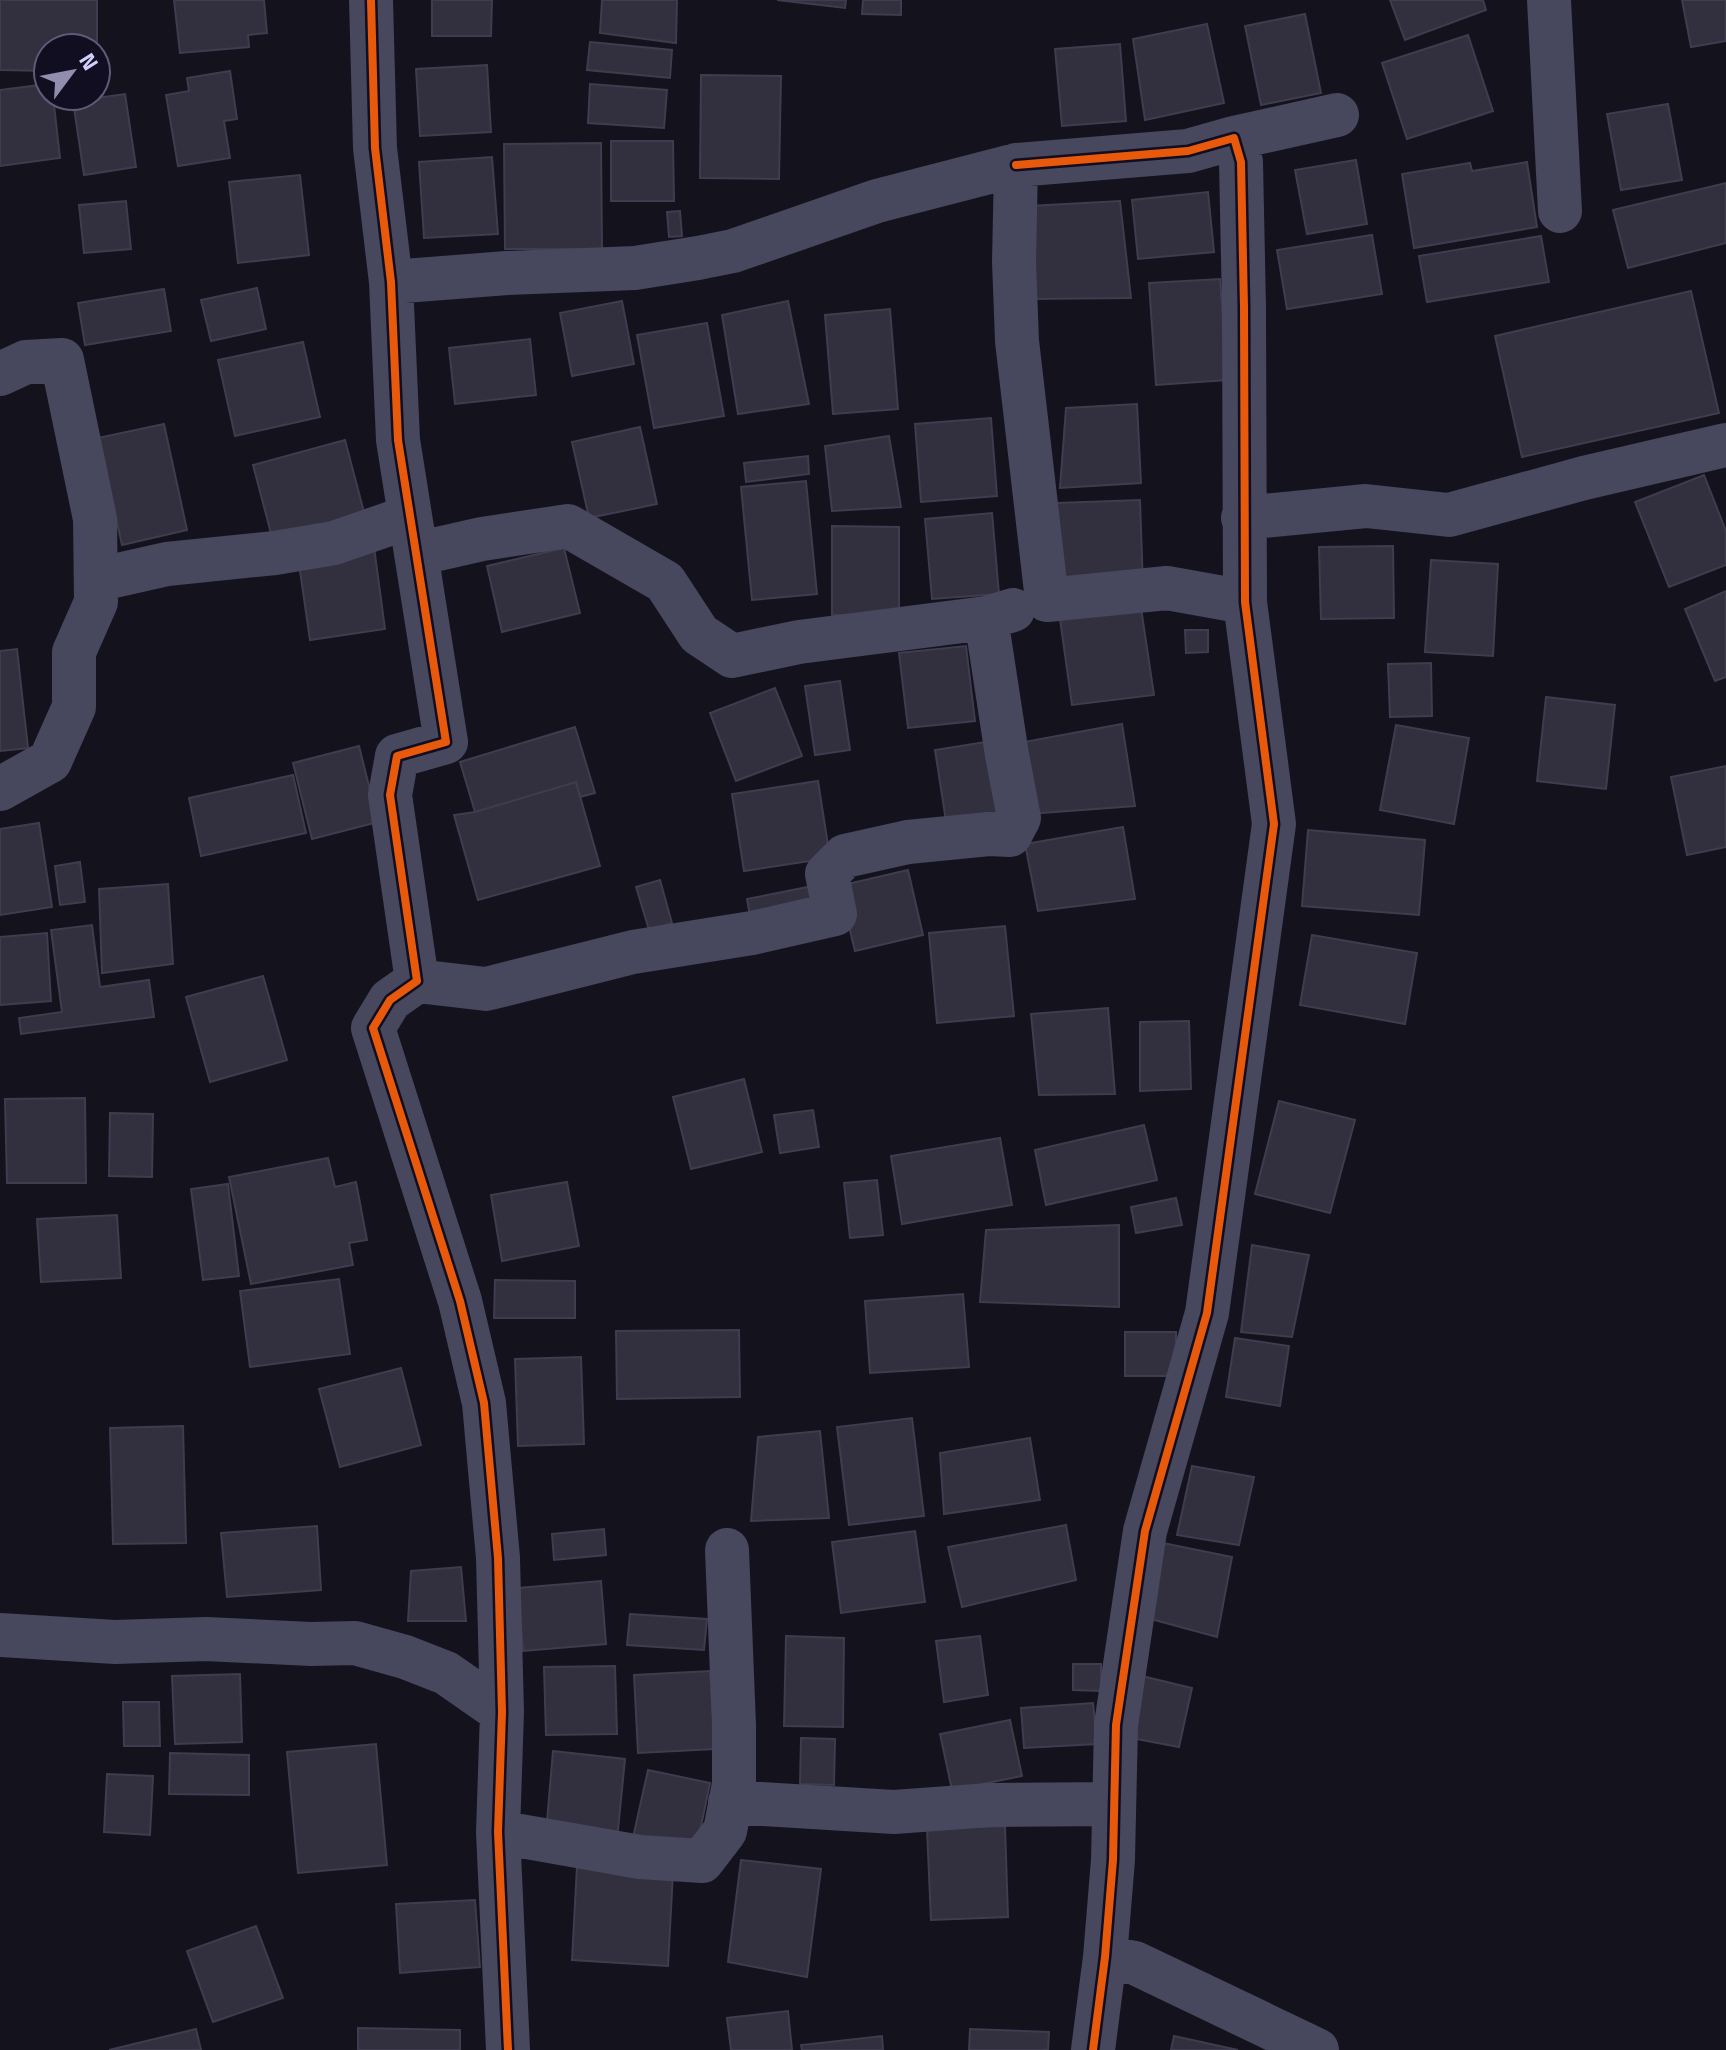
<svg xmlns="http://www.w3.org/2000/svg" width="1726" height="2050" font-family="'Titillium Web',sans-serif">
	<rect width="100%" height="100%" fill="#14121c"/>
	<path fill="#32303e" stroke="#3f3c4f" stroke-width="2" d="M0,0h97v71l-1,-23h-48v23l-48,-1z
		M174,0h90l3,33 -19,2 1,12 -69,6z
		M432,0h60l-1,36h-59z
		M602,0h75l-1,43 -76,-10z
		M777,0h69l-1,8z
		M863,0h38v15l-39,-1z
		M1390,0h93l3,10 -81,30z
		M1682,0h44v41l-35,6z
		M1305,14l16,79 -60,12 -16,-79z
		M1207,24l17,79 -79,17 -12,-81z
		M1468,35l25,76 -86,28 -25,-76z
		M590,42l82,8 -2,28 -83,-8z
		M1120,44l6,77 -64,5 -7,-77z
		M487,65l4,67 -71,4 -4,-67z
		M230,71l7,48 -13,2 6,37 -52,8 -12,-71 23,-4 -2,-13z
		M701,75l80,1 -2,103 -79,-1z
		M48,84v12h5l7,62 -60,8v-76z
		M590,84l77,6 -3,38 -76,-5z
		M125,94l11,73 -52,8 -11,-74z
		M1668,104l14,76 -61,10 -14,-76z
		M611,141h62l1,60h-63z
		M601,143l1,106h-97l-1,-105z
		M492,157l6,77 -74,4 -5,-76z
		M1356,160l11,64 -60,10 -12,-64z
		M1527,162l10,65 -123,21 -12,-74 68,-11 2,8z
		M300,175l9,80 -71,8 -9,-81z
		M1726,183v60l-98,25 -15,-58z
		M1208,192l6,60 -76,7 -6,-59z
		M126,201l5,48 -47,4 -5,-48z
		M1120,201l11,97 -100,1 -2,-93z
		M680,211l2,25 -13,1 -2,-25z
		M1372,235l10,59 -95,15 -10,-59z
		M1541,236l8,46 -122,20 -8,-46z
		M1220,279l7,101 -71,5 -7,-102z
		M257,288l9,41 -55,12 -10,-41z
		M164,289l7,42 -86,14 -7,-42z
		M1691,291l28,122 -197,44 -27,-121z
		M622,301l12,63 -62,12 -12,-63z
		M788,301l21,103 -71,10 -16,-99z
		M890,309l8,100 -65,5 -8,-99z
		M707,323l17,93 -70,12 -17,-93z
		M530,339l6,56 -81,9 -6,-56z
		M303,342l17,75 -85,19 -17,-76z
		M1137,404l4,79 -81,5 6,-80z
		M991,418l6,78 -76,6 -6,-78z
		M164,424l23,106 -65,15 -24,-107z
		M640,427l17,77 -68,14 -17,-76z
		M889,436l12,71 -69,4 -7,-65z
		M345,440l20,76 -92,25 -20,-76z
		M808,456l1,18 -63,8 -2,-19z
		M1704,475l22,56v34l-57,22 -34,-85z
		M806,481l11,113 -65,6 -11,-113z
		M1140,500l3,87 -83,2 -3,-86z
		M992,513l7,81 -67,5 -7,-80z
		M832,526l67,1v89l-67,-1z
		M1393,546l1,72 -73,1 -2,-72z
		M374,547l11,82 -75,11 -12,-83z
		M564,548l16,65 -78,19 -15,-66z
		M1431,560l67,4 -5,92 -68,-4z
		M1726,591v86l-11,4 -30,-72z
		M1141,608l13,87 -82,10 -12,-86z
		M1185,630h23v22l-22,1z
		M966,646l9,75 -67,7 -9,-75z
		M17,649l11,99 -28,3v-100z
		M1431,663l1,53 -42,1 -2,-53z
		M840,681l10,69 -35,5 -10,-69z
		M775,688l27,68 -66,25 -26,-68z
		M1546,697l69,8 -9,84 -69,-8z
		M1122,724l13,82 -106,8 -5,-72z
		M1396,725l73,13 -15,86 -74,-14z
		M575,727l20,66 -15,4 -4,-15 -101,30 -15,-50z
		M992,741l12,71 -58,9 -11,-71z
		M359,746l19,76 -66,17 -19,-76z
		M1726,766v81l-39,8 -16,-78z
		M293,775l13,58 -105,23 -12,-58z
		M818,781l12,77 -86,13 -12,-77z
		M576,782l24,84 -122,34 -24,-85 21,-3z
		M39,823l13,84 -52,8v-86z
		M1123,827l12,72 -97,12 -13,-67z
		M1308,830l117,10 -6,75 -117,-9z
		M80,862l5,40 -25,3 -5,-39z
		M908,870l15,65 -68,16 -16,-65z
		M660,880l12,43 -23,7 -13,-43z
		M168,884l5,80 -71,9 -3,-84z
		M823,884l4,22 -76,15 -4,-22z
		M92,925l8,62 49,-7 5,37 -133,17 -2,-16 43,-6 -11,-82z
		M1005,926l9,90 -77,7 -8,-90z
		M47,933l4,68 -51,4v-68z
		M1312,935l105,18 -12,71 -105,-19z
		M263,976l24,84 -77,22 -24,-85z
		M1108,1008l7,86 -76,1 -8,-81z
		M1189,1021l2,68 -51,2v-69z
		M744,1079l18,73 -71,17 -18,-72z
		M85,1098l1,85h-79l-2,-84z
		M1279,1101l76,19 -25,93 -75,-19z
		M813,1110l6,37 -39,6 -6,-38z
		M110,1113l43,1 -1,63 -43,-1z
		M1144,1125l13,55 -111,25 -11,-55z
		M1000,1138l12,67 -110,19 -11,-68z
		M328,1158l7,29 21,-5 11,58 -18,3 4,22 -102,19 -22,-107z
		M877,1180l6,55 -33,3 -6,-55z
		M567,1182l12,64 -77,15 -11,-66z
		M228,1184l11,92 -36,4 -12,-91z
		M1176,1198l6,27 -46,8 -5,-26z
		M117,1215l4,63 -80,4 -4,-63z
		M1119,1225v82l-139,-5 6,-72z
		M1252,1245l57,10 -17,82 -51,-5z
		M339,1279l11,75 -100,13 -10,-76z
		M495,1280l80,1v37h-81z
		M963,1294l6,73 -99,6 -5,-72z
		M739,1330l1,67 -123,2 -1,-68z
		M1125,1332h51v44h-51z
		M1235,1338l54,8 -9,60 -54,-9z
		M581,1357l3,87 -66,2 -3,-87z
		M401,1368l20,77 -81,22 -21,-78z
		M912,1418l12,98 -75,9 -12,-98z
		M183,1426l3,117 -73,1 -3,-116z
		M820,1431l9,87 -78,3 7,-84z
		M1030,1438l10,62 -96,14 -4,-61z
		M1192,1466l62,11 -15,68 -62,-10z
		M1066,1525l10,55 -114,27 -14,-60z
		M317,1526l4,64 -94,7 -6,-64z
		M604,1529l2,26 -52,5 -2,-26z
		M915,1531l10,71 -84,11 -9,-71z
		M1158,1542l74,15 -15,80 -70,-19z
		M461,1567l5,54h-58l3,-50z
		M601,1581l5,63 -83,7 -5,-63z
		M630,1614l77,5 -3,31 -77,-5z
		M786,1636l58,2 -1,89 -59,-1z
		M980,1636l8,59 -44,7 -8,-61z
		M1073,1664h28v27l-28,-1z
		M615,1666l2,68 -71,1 -2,-68z
		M710,1671l5,78 -77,4 -4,-78z
		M240,1674l2,68 -67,2 -3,-68z
		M1142,1676l50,12 -13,59 -48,-9z
		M123,1702h36l1,44h-36z
		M1093,1703l4,41 -73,4 -3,-40z
		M1010,1720l12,56 -70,14 -12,-56z
		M801,1738l34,1 -1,46 -34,-1z
		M376,1744l11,121 -89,8 -11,-121z
		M553,1751l72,8 -8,81 -71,-7z
		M170,1753l79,2v40l-80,-1z
		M648,1770l62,13 -15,72 -63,-13z
		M107,1774l46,2 -3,59 -46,-3z
		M1005,1826l3,91 -77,3 -4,-91z
		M741,1860l80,9 -14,108 -79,-15z
		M577,1866l96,6 -5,94 -96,-6z
		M475,1900l5,67 -80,6 -4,-69z
		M256,1926l27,72 -70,24 -26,-71z
		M788,2011l4,39h-61l-4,-32z
		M358,2028l102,2v20h-102z
		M196,2029l5,21h-92z
		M970,2029l79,3 -1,18h-79z
		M882,2036l1,14h-81l-1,-5z
		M1174,2036l64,14h-67z"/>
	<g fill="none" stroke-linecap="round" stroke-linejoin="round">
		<path stroke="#47475d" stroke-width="44" d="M371,0l4,148 16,134 7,158 48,302 -49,14 -7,39 27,186 -27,19 -17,28 87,273 24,102 14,155 4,154 -4,120 10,218
			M1549,0l11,211
			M1234,138l103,-23
			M1016,165l172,-14 46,-13 7,24 3,145 1,295 29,222 -67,489 -62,218 -29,194 -3,135 -8,97 -12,93
			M391,282l116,-9 128,-5 63,-10 35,-7 144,-50 139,-36 -2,97 3,79 30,259 120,-12 78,14
			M0,374l26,-12 36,-2 33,159 1,83 -22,50v55l-24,54 -50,28
			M1243,518l123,-12 83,9 135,-37 142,-33
			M416,554l66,-15 86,-13 97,56 34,52 33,22 67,-14 187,-24 27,-8
			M96,580l71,-16 108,-11 59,-10 75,-26
			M417,981l69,8 147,-37 119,-19 83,-19 -8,-40 18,-18 63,-14 81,-8 21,1 9,-17 -12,-63 -21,-137
			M0,1635l115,7 91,-3 105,5 44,-1 50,14 41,16 56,39
			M730,1802l164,10 96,-7 124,-1
			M498,1832l142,25 62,4 23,-30 9,-47v-59l-7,-175
			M1105,1957l30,6 182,87"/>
		<g stroke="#100e20" stroke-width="13">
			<path id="cycleway" d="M371,0l4,148 16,134 7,158 48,302 -49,14 -7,39 27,186 -27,19 -17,28 87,273 24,102 14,155 4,154 -4,120 10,218
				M1016,165l172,-14 46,-13 7,24 3,145 1,295 29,222 -67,489 -62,218 -29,194 -3,135 -8,97 -12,93"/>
		</g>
		<use href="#cycleway" stroke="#e8590c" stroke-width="8"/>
	</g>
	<g transform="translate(72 72) rotate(58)"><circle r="38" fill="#100e20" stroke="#5e5b78" stroke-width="2"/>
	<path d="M0-6L14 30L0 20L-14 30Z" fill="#908dae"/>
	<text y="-12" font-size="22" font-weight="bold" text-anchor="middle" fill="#d2cffd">N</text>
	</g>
</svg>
